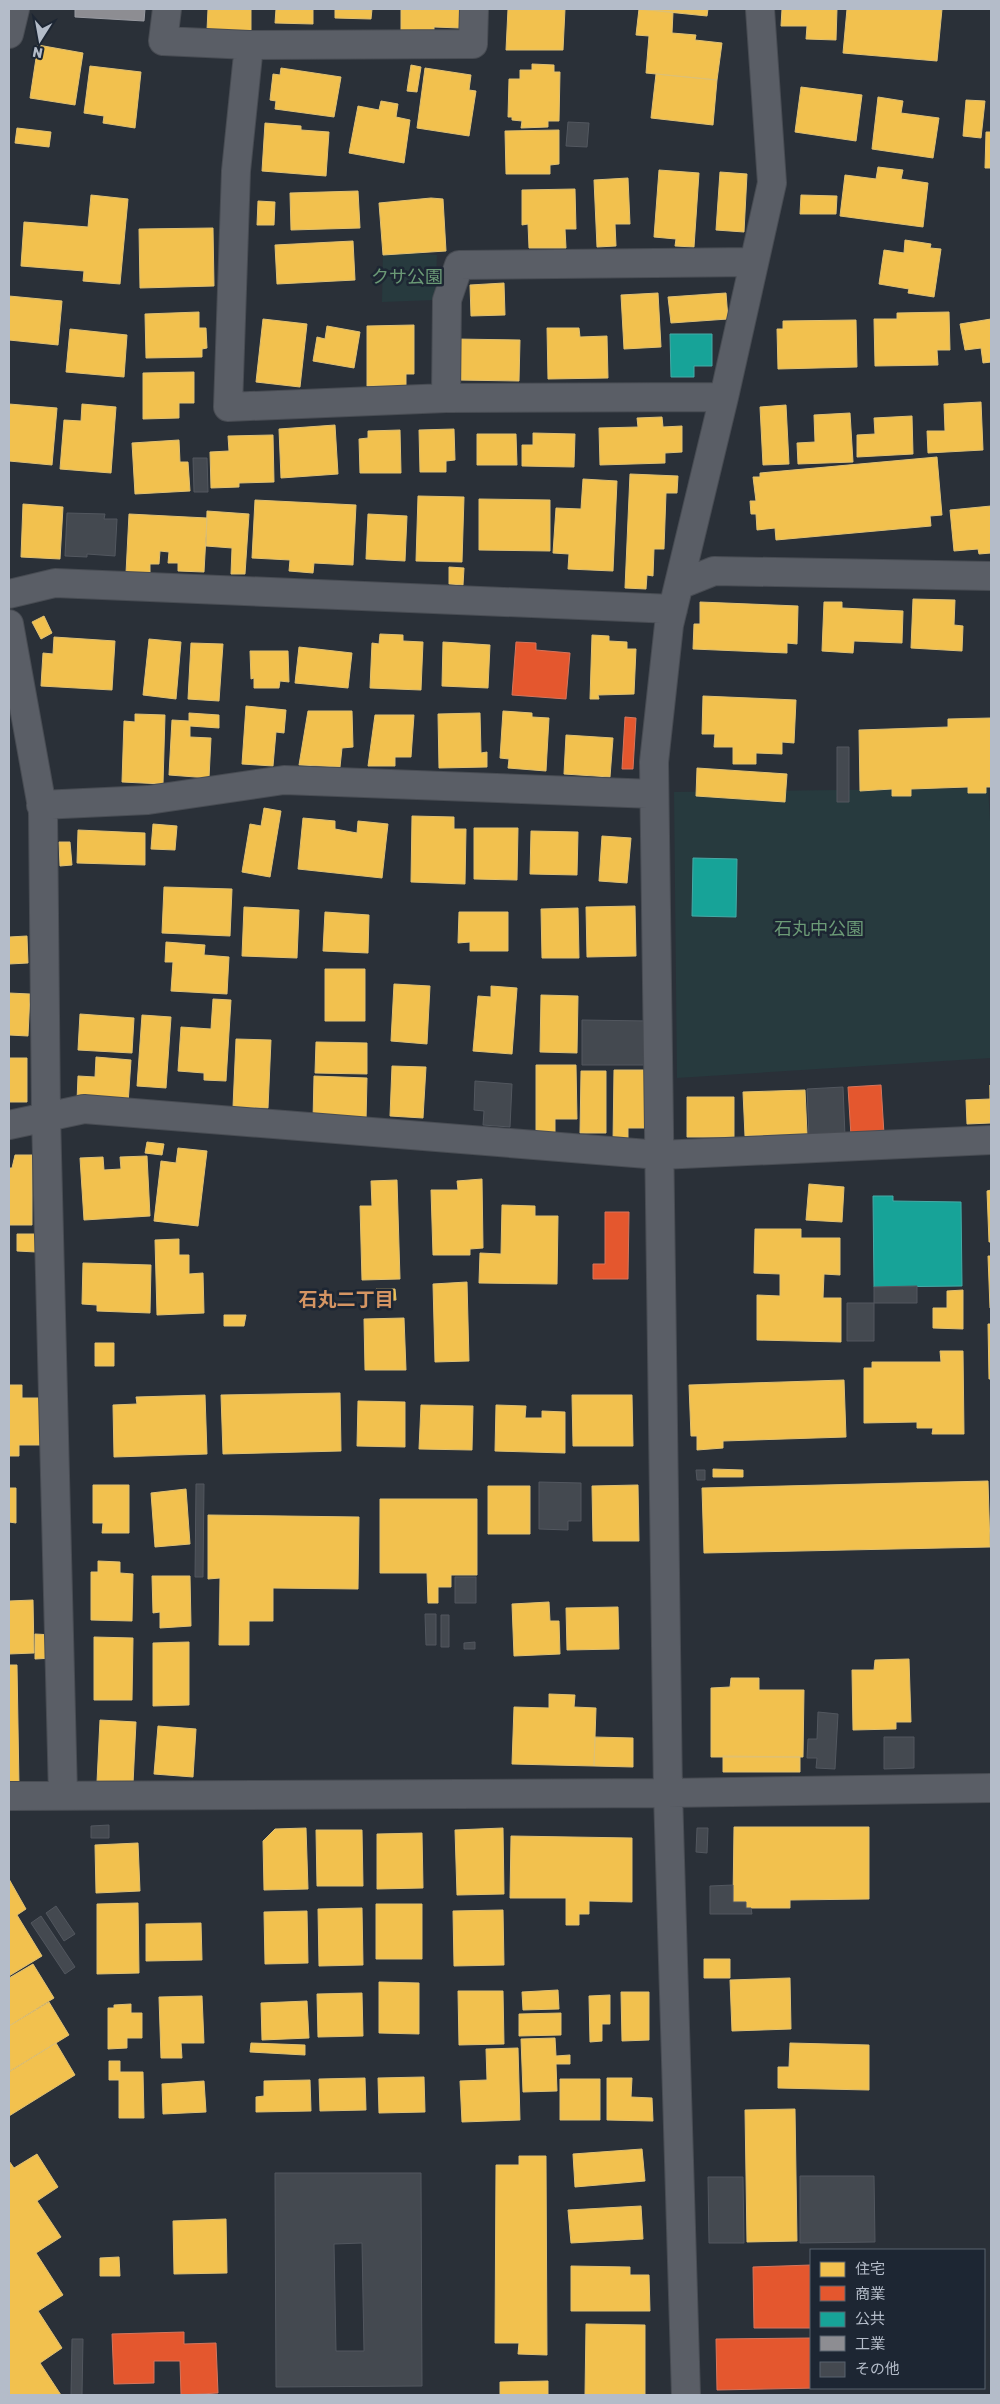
<svg xmlns="http://www.w3.org/2000/svg" width="1000" height="2404" font-family="Rubik,'Noto Sans JP',sans-serif">
	<rect width="100%" height="100%" fill="#2a3038"/>
	<path fill="#273a3e" d="M383,250l54,5 -2,45 -53,2z
		M988,788l3,49v221l-314,20 -3,-286z"/>
	<path fill="#f2c14e" stroke="#dfc073" d="M208,9h43v22l-44,-1z
		M276,9h37v15l-38,-1z
		M335,9h37l-1,10 -36,-1z
		M401,9h60l-1,19 -26,-1v8l-33,-1z
		M508,9h57l-2,41h-57z
		M638,9h70l-1,7z
		M639,9l34,3 -1,21 24,2 -1,5 27,3 -5,37 -71,-7 3,-37 -13,-1z
		M782,9h55l-1,31 -30,-1 1,-13h-26z
		M847,9h95l-5,52 -94,-8z
		M38,45l45,8 -8,52 -45,-7z
		M532,64l22,1v7h6l-1,49h-11v6l-27,1 1,-7 -10,-1v-3h-4l1,-38h11v-9h12z
		M411,65l10,2 -4,25 -10,-1z
		M90,66l51,6 -6,56 -32,-5 1,-7 -20,-3z
		M281,68l60,9 -7,40 -59,-8 1,-8 -6,-1 3,-26 7,1z
		M425,68l46,7 -2,15 7,1 -7,45 -52,-8z
		M656,74l61,6 -4,45 -62,-7z
		M801,87l61,8 -6,46 -61,-9z
		M878,97l25,4 -2,12 38,5 -6,40 -61,-9z
		M966,100l19,1 -4,37 -18,-2z
		M381,101l17,3 -2,13 14,3 -6,43 -55,-10 9,-47 21,4z
		M265,123l36,3v4l28,2 -3,44 -64,-5z
		M17,128l34,4 -2,15 -34,-4z
		M559,130v34l-9,1v9h-44l-1,-43z
		M986,132h5v36h-6z
		M878,167l25,3 -2,9 27,4 -5,44 -83,-11 5,-41 31,4z
		M659,170l40,3 -5,74 -19,-1 1,-7 -22,-2z
		M720,172l27,2 -3,58 -28,-2z
		M628,178l2,46h-15l1,22 -19,1 -3,-67z
		M575,189l1,40h-11l1,19h-37l-1,-24 -6,1v-35z
		M358,191l2,37 -69,2 -1,-37z
		M91,195l37,4 -8,85 -37,-3 1,-10 -63,-5 3,-44 64,5z
		M801,195l36,1 -1,18h-36z
		M431,198l12,1 3,52 -63,4 -4,-52z
		M258,201l17,1 -1,23h-17z
		M213,228l1,58 -74,2 -1,-59z
		M905,240l26,4 -1,4 11,1 -7,48 -26,-4 1,-4 -30,-5 5,-34 20,3z
		M353,241l2,39 -78,4 -2,-39z
		M504,283l1,32 -34,1 -1,-31z
		M658,293l3,54 -37,2 -3,-54z
		M726,293l2,26 -57,4 -3,-26z
		M9,296l53,5 -4,44 -49,-5z
		M199,312v16h7l1,20 -5,1v8l-56,1 -1,-44z
		M949,312l1,38h-13l1,15 -63,1 -1,-47h23v-6z
		M263,319l44,5 -7,63 -44,-5z
		M991,319v43l-8,1 -2,-15 -16,2 -5,-26z
		M856,320l1,47 -79,2 -1,-40h6v-8z
		M414,325v49h-8v12h-39v-60z
		M327,326l33,6 -6,36 -41,-7 4,-24 8,2z
		M547,328h32l1,9 27,-1 1,42 -60,1z
		M70,329l57,6 -3,42 -58,-5z
		M456,339l64,1 -1,41 -63,-1z
		M194,372v31h-15v15l-36,1v-46z
		M981,402l2,48 -55,3 -1,-22h18l-1,-27z
		M9,404l48,4 -5,57 -43,-4z
		M82,404l34,3 -5,66 -51,-4 4,-49 17,1z
		M786,405l3,59 -26,1 -3,-58z
		M850,413l3,49 -55,2 -1,-21 18,-1 -1,-27z
		M912,416l1,38 -56,3v-22l18,-1 -1,-16z
		M662,417l1,10 19,-1v26l-17,1v10l-65,2 -1,-37 39,-1 -1,-9z
		M335,425l3,49 -57,4 -2,-49z
		M454,429l1,31 -9,1v11h-26l-1,-42z
		M400,430l1,43h-41l-1,-34 9,-1v-7z
		M533,433l42,1 -1,33 -52,-1v-21h11z
		M477,434h39l1,31h-40z
		M273,435l1,47 -35,1v4l-28,1 -1,-36 19,-1 -1,-15z
		M179,440l1,22h8l2,29 -55,3 -3,-51z
		M937,457l5,58 -12,1 1,10 -155,14 -1,-12 -18,2 -1,-16h-5l-1,-13h6l-3,-24h7v-4z
		M630,474l48,2 -1,17h-11l-2,56h-10l-1,27 -6,-1 -1,14 -21,-1z
		M583,479l34,2 -4,90 -45,-2 1,-15 -16,-1 3,-45 25,1z
		M418,496l46,1 -2,65 -46,-1z
		M479,499l71,1v51l-71,-1z
		M255,500l101,5 -3,60 -39,-2 -1,10 -24,-2 1,-11 -38,-2z
		M23,504l40,3 -3,52 -39,-2z
		M991,506v47l-12,1 -1,-5 -24,2 -4,-41z
		M207,511l42,3 -4,60h-14l1,-26 -26,-2z
		M129,514l78,4 -3,54 -26,-1v-8h-10l1,-11 -9,-1 -1,13h-9v10l-24,-1z
		M368,514l39,2 -2,45 -39,-2z
		M449,567l15,1 -1,17 -14,-1z
		M913,599l42,1 -1,25 9,1 -1,25 -51,-3z
		M700,602l98,4 -1,38 -10,-1v10l-94,-4 1,-25h6z
		M824,602h18v6l61,3 -1,32 -48,-2 -1,12 -31,-2z
		M44,616l8,17 -11,6 -9,-17z
		M380,634l23,1v6l20,1 -2,48 -51,-2 2,-45 7,1z
		M592,635l17,1v5l18,1v7h9l-2,45 -36,1 1,4h-9z
		M54,637l61,4 -3,49 -71,-4 2,-33 10,1z
		M149,639l32,3 -5,57 -33,-4z
		M443,642l47,3 -2,43 -46,-2z
		M191,643l32,1 -4,57 -31,-2z
		M299,647l53,6 -4,35 -53,-5z
		M250,651h38l1,31 -9,-1 -1,7h-25v-10l-3,1z
		M703,696l93,4 -2,43 -12,-1v12l-26,-1v11h-23v-17h-19l1,-13h-13z
		M246,706l40,4 -2,23 -8,-1 -3,34 -31,-2z
		M308,711h44l1,36 -11,1 -2,19 -41,-2z
		M503,711l29,2v4l17,1 -3,53 -38,-3 1,-9 -9,-1z
		M189,713l30,2v13l-29,-2v11l21,1 -2,40 -40,-3 3,-55 17,1z
		M480,713l1,40 6,-1v15l-48,1 -1,-54z
		M135,714l30,1 -2,69 -41,-2 2,-61 11,1z
		M375,715h39l-3,42h-16v9h-27z
		M991,718v69h-5v6h-18v-6l-57,2v7h-19v-7l-32,2 -1,-61 89,-3v-8z
		M566,735l47,3 -3,39 -46,-3z
		M697,768l90,6 -2,28 -89,-6z
		M264,808l17,3 -11,66 -28,-5 8,-48 11,2z
		M412,816l42,1v12h12l-1,55 -54,-2z
		M303,818l32,3v8l22,4 1,-12 30,3 -6,54 -84,-9z
		M153,824l24,2 -2,24 -24,-1z
		M474,828h44l-1,52 -43,-1z
		M78,830l67,3v32l-68,-2z
		M531,831l47,1 -1,43 -47,-1z
		M602,836l29,2 -4,45 -28,-2z
		M59,842h11l2,23 -12,1z
		M164,887l68,2 -2,47 -68,-3z
		M635,906l1,50 -49,1 -1,-50z
		M244,907l55,3 -2,48 -55,-2z
		M578,908l1,50h-37l-1,-49z
		M325,912l44,3 -1,38 -45,-2z
		M459,912h49v39h-38v-9l-12,1z
		M27,936l1,27 -19,1v-27z
		M166,942l39,3 -1,10 25,2 -2,37 -56,-3 2,-29h-8z
		M325,969h40v52h-40z
		M394,984l36,2 -3,58 -36,-3z
		M491,986l26,2 -5,66 -39,-3 5,-55 13,1z
		M9,993l21,1 -2,42 -19,-1z
		M541,995l37,1 -1,57 -37,-1z
		M213,999l18,1 -5,81 -22,-1v-7l-26,-2 3,-44 30,2z
		M80,1014l54,4 -2,35 -54,-3z
		M142,1015l29,2 -5,71 -29,-2z
		M236,1039l35,1 -3,68 -35,-1z
		M316,1042l51,1v31l-52,-1z
		M96,1057l35,3 -3,44 -51,-3 1,-25 17,1z
		M9,1058h18v44h-18z
		M536,1065h40l1,54h-22v13h-19z
		M392,1066l34,1 -3,51 -33,-2z
		M614,1070h34l-1,58h-19v14h-15z
		M581,1071h25v62h-26z
		M314,1076l53,2 -1,43 -53,-1z
		M990,1085l1,38 -24,1 -1,-24 24,-1z
		M805,1090l2,44 -62,2 -2,-44z
		M687,1097h47v40h-47z
		M147,1142l17,2 -2,11 -17,-2z
		M178,1148l29,3 -9,75 -44,-5 7,-60 15,2z
		M15,1155h17v70h-23v-57h3z
		M147,1156l3,60 -66,4 -4,-62 23,-1 1,13 17,-1 -1,-12z
		M482,1179l1,69 -13,1v6h-37l-2,-65h27l-1,-9z
		M397,1180l3,99 -38,1 -2,-74h12l-1,-25z
		M809,1184l35,3 -2,35 -36,-2z
		M991,1190v52h-2l-2,-51z
		M502,1205l33,1v10h23l-1,68 -78,-1 1,-30 21,1z
		M755,1229h46v9h39v37l-16,-1 -1,24h18v44l-84,-2v-45l23,1v-22l-26,-1z
		M17,1234h19v18l-19,-1z
		M179,1239v16h10v19l14,-1 1,40 -47,2 -2,-75z
		M988,1256h3v52h-1z
		M83,1263l68,2 -1,48 -53,-2v-6l-15,-1z
		M467,1282l2,79 -34,1 -2,-78z
		M376,1289h19l1,11 -19,1z
		M963,1290v39l-30,-1v-20h14v-17z
		M224,1315h22l-2,11h-20z
		M404,1318l2,52h-41l-1,-51z
		M988,1324h3v55h-2z
		M95,1343h19v23h-19z
		M940,1351h23l1,83h-32l1,-6h-16v-6l-53,1v-55h8v-6h69z
		M844,1380l2,57 -123,4v7l-26,2v-14h-6l-2,-51z
		M9,1385h13v13h17l1,47h-21v11h-10z
		M340,1393l1,58 -118,3 -2,-59z
		M205,1395l2,59 -93,3 -1,-52 24,-1 -1,-7z
		M572,1395h60l1,51h-60z
		M358,1401l47,1v45l-48,-1z
		M421,1405l52,1 -1,44 -53,-1z
		M496,1405l30,1 -1,12h17v-7l23,1v41l-70,-2z
		M713,1469l30,1v7h-30z
		M988,1481l2,66 -286,6 -2,-65z
		M93,1485h36v48h-27l1,-10h-10z
		M638,1485l1,56h-46l-1,-55z
		M488,1486h42v48h-42z
		M9,1488h7v35l-7,-1z
		M186,1489l4,55 -35,3 -4,-54z
		M380,1499h97v76h-26v12h-13v16h-10l-1,-30h-47z
		M208,1515l151,2 -1,72 -85,-1v33h-24v24h-30l1,-67 -12,1z
		M98,1561l22,1v11l13,1 -1,47 -41,-1v-48h7z
		M152,1576h38l1,50 -31,2v-16l-7,1z
		M33,1600l1,53 -25,1v-53z
		M549,1602l1,19h9l1,33 -46,2 -2,-52z
		M618,1607l1,42 -52,1 -1,-42z
		M35,1634l18,1v23l-18,1z
		M94,1637l39,1 -1,62h-38z
		M189,1642v63l-36,1v-63z
		M909,1659l2,63h-15v7l-43,1 -1,-60h22l1,-10z
		M9,1665h8l2,121h-10z
		M731,1678h28v12h45l-1,67h-92v-69l19,-1z
		M549,1694l26,1 -1,12 22,1 -2,58 -82,-2 2,-57 35,1z
		M100,1720l36,2 -3,62 -36,-2z
		M158,1726l38,3 -3,48 -39,-3z
		M595,1737l38,1v29l-39,-1z
		M723,1756l77,1v15h-77z
		M734,1827h135v72l-79,1v8h-44v-6h-13z
		M306,1828l2,61 -44,1 -1,-49 12,-12z
		M503,1828l1,66 -47,1 -2,-65z
		M316,1830h46l1,56h-46z
		M422,1833l1,55 -46,1v-55z
		M511,1836l121,2v64l-43,-1v13h-10v11h-13v-27h-56z
		M138,1843l2,48 -44,2 -1,-48z
		M9,1879l17,30 -9,6 25,41 -33,20z
		M138,1903l1,70 -42,1v-70z
		M376,1904h46v55h-46z
		M362,1908l1,57 -44,1 -1,-57z
		M503,1910l1,55 -50,1 -1,-55z
		M307,1911l1,52 -43,1 -1,-52z
		M201,1923l1,37 -56,1v-37z
		M704,1959h26v19h-26z
		M33,1964l21,34 -45,28v-48z
		M790,1978l1,51 -59,2 -2,-51z
		M379,1982l40,1v51l-40,-1z
		M558,1990l1,19 -36,1 -1,-18z
		M458,1991h45l1,53 -45,1z
		M621,1992h28v48l-27,1z
		M362,1993l1,43 -45,1 -1,-43z
		M610,1995v29h-8v17l-12,1 -1,-46z
		M202,1996l2,47h-23l1,15h-21l-2,-61z
		M307,2001l2,37 -47,2 -1,-37z
		M49,2002l20,33 -59,36 -1,-45z
		M131,2004v9h11v25h-15v10l-19,1v-41h6v-3z
		M561,2013v22l-42,1v-22z
		M555,2038l1,18 14,-1v9h-14l1,27 -34,1 -2,-53z
		M56,2043l19,32 -66,41v-44z
		M251,2043l54,2v10l-55,-3z
		M790,2043l79,2v45l-91,-2v-21h11z
		M518,2048l2,72 -58,2 -2,-41 27,-1 -1,-31z
		M109,2061h11v11h23l1,46h-25v-38h-10z
		M424,2077l1,35 -46,1 -1,-35z
		M365,2078l1,32 -46,1 -1,-32z
		M607,2078h25l-1,19 21,1 1,23 -46,-1z
		M560,2079h40v41h-40z
		M310,2080l1,31 -55,1v-15l8,-1v-15z
		M204,2081l2,31 -43,2 -1,-30z
		M795,2109l2,132 -50,1 -2,-132z
		M642,2149l3,32 -70,6 -2,-33z
		M37,2154l21,33 -21,14 24,36 -25,16 27,42 -25,16 24,37 -22,15 21,32h-52v-234l5,7z
		M519,2156h27l1,199 -29,-1 1,-11h-24l1,-178h23z
		M641,2206l2,33 -72,4 -3,-33z
		M226,2219l1,54 -53,1 -1,-53z
		M119,2257l1,19h-20v-18z
		M571,2266l59,1v8h19l1,36h-79z
		M586,2324l59,1v70h-60z
		M548,2381v14h-48v-13z"/>
	<path fill="#e4572e" stroke="#d6755c" d="M516,642l20,1v7l34,3 -4,46 -54,-4z
		M625,717l11,1 -3,51h-11z
		M881,1085l3,49 -33,2 -3,-49z
		M605,1212h24l-1,67h-35v-15h12z
		M811,2265v63h-57l-1,-61z
		M184,2332v12l32,-1 2,50 -37,2 -1,-34h-26v22l-40,1 -2,-50z
		M811,2338v50h6l-100,2 -1,-51z"/>
	<path fill="#17a398" stroke="#46aaa7" d="M670,334h42v32h-18v11h-23z
		M693,858l44,1 -1,58 -44,-1z
		M873,1196h20v5l68,1 1,84 -88,1z"/>
	<path fill="#8d8d92" stroke="#999ba2" d="M75,9h92h-22l-1,12 -69,-4z"/>
	<path fill="#444950" stroke="#52575f" fill-rule="evenodd" d="M568,122l21,1 -2,24 -21,-1z
		M193,458h14l1,34h-14z
		M67,513l38,1 -1,5h13l-2,37 -28,-2v3l-22,-1z
		M837,747h12v55h-12z
		M582,1020l66,1 -1,44h-65z
		M475,1081l37,3 -2,43 -27,-2 1,-14 -10,-1z
		M843,1087l2,49 -36,1 -2,-48z
		M917,1286v17h-43v-16z
		M847,1303h27v38h-27z
		M696,1470h9v10h-8z
		M539,1482l42,1v38h-13v9l-29,-1z
		M196,1484h8l-1,93h-8z
		M455,1577h21v26h-21z
		M425,1614h11v31h-10z
		M441,1615h8v32h-8z
		M475,1642v7h-11v-6z
		M818,1712l20,2 -3,55 -19,-1 1,-10h-10l1,-19h9z
		M884,1737h30v31l-30,1z
		M109,1825v13h-18v-12z
		M697,1828h11l-1,25 -11,-1z
		M733,1885v17h13v6h5l1,6h-42v-28z
		M56,1906l19,28 -11,7 -18,-28z
		M41,1916l34,51 -10,7 -34,-51z
		M275,2173h146l1,213 -146,1zM362,2243l2,108h-28l-2,-107z
		M800,2176h74l1,66 -75,1z
		M708,2177h35l1,66h-35z
		M72,2339h11l-1,56h-11z"/>
	<g fill="none" stroke-linecap="round" stroke-linejoin="round">
		<g stroke="#484c53" stroke-width="30">
			<path id="street" d="M167,9l-4,32 86,4 -13,126 -8,236 218,-9 278,-1
				M9,34l6,-25
				M249,45l224,-1 1,-35
				M446,398l1,-98 12,-35 295,-3
				M679,585l35,-14 277,5
				M9,594l46,-11 618,26
				M9,624l34,188 3,303 17,680
				M41,805l107,-5 136,-20 370,14
				M9,1125l75,-16 576,46 331,-15
				M9,1796l659,-3 323,-5
				M686,2395l-18,-602 -14,-1031 15,-137 55,-228 48,-214 -12,-174"/>
		</g>
		<use href="#street" stroke="#5a5e66" stroke-width="28"/>
	</g>
	<g text-anchor="middle" dominant-baseline="central" stroke-width="5" stroke-linejoin="round" paint-order="stroke">
		<g font-size="18" fill="#6b9a76" stroke="#1d2633">
			<text x="407" y="277">クサ公園</text>
			<text x="819" y="929">石丸中公園</text>
		</g>
		<g font-size="19" font-weight="bold" fill="#d59563" stroke="#1d2633">
			<text x="346" y="1299">石丸二丁目</text>
		</g>
	</g>
	<rect width="1000" height="2404" fill="none" stroke="#b4bcc9" stroke-width="20"/>
	<rect x="810" y="2249" width="175" height="140" fill="#1d2633" stroke="#59626f"/>
	<rect x="820" y="2262" width="25" height="15" fill="#f2c14e" stroke="#59626f"/>
	<text x="855" y="2274" font-size="15" fill="#b4bcc9">住宅</text>
	<rect x="820" y="2286" width="25" height="15" fill="#e4572e" stroke="#59626f"/>
	<text x="855" y="2299" font-size="15" fill="#b4bcc9">商業</text>
	<rect x="820" y="2312" width="25" height="15" fill="#17a398" stroke="#59626f"/>
	<text x="855" y="2324" font-size="15" fill="#b4bcc9">公共</text>
	<rect x="820" y="2336" width="25" height="15" fill="#8d8d92" stroke="#59626f"/>
	<text x="855" y="2349" font-size="15" fill="#b4bcc9">工業</text>
	<rect x="820" y="2362" width="25" height="15" fill="#444950" stroke="#59626f"/>
	<text x="855" y="2374" font-size="15" fill="#b4bcc9">その他</text>
	<g transform="translate(40 40) rotate(191)" stroke="#1d2633" stroke-width="4" paint-order="stroke">
	<path d="M0-4L9 19L0 12L-9 19Z" fill="#b4bcc9"/>
	<text y="-8" font-size="14" font-weight="bold" text-anchor="middle" fill="#b4bcc9">N</text>
	</g>
</svg>
